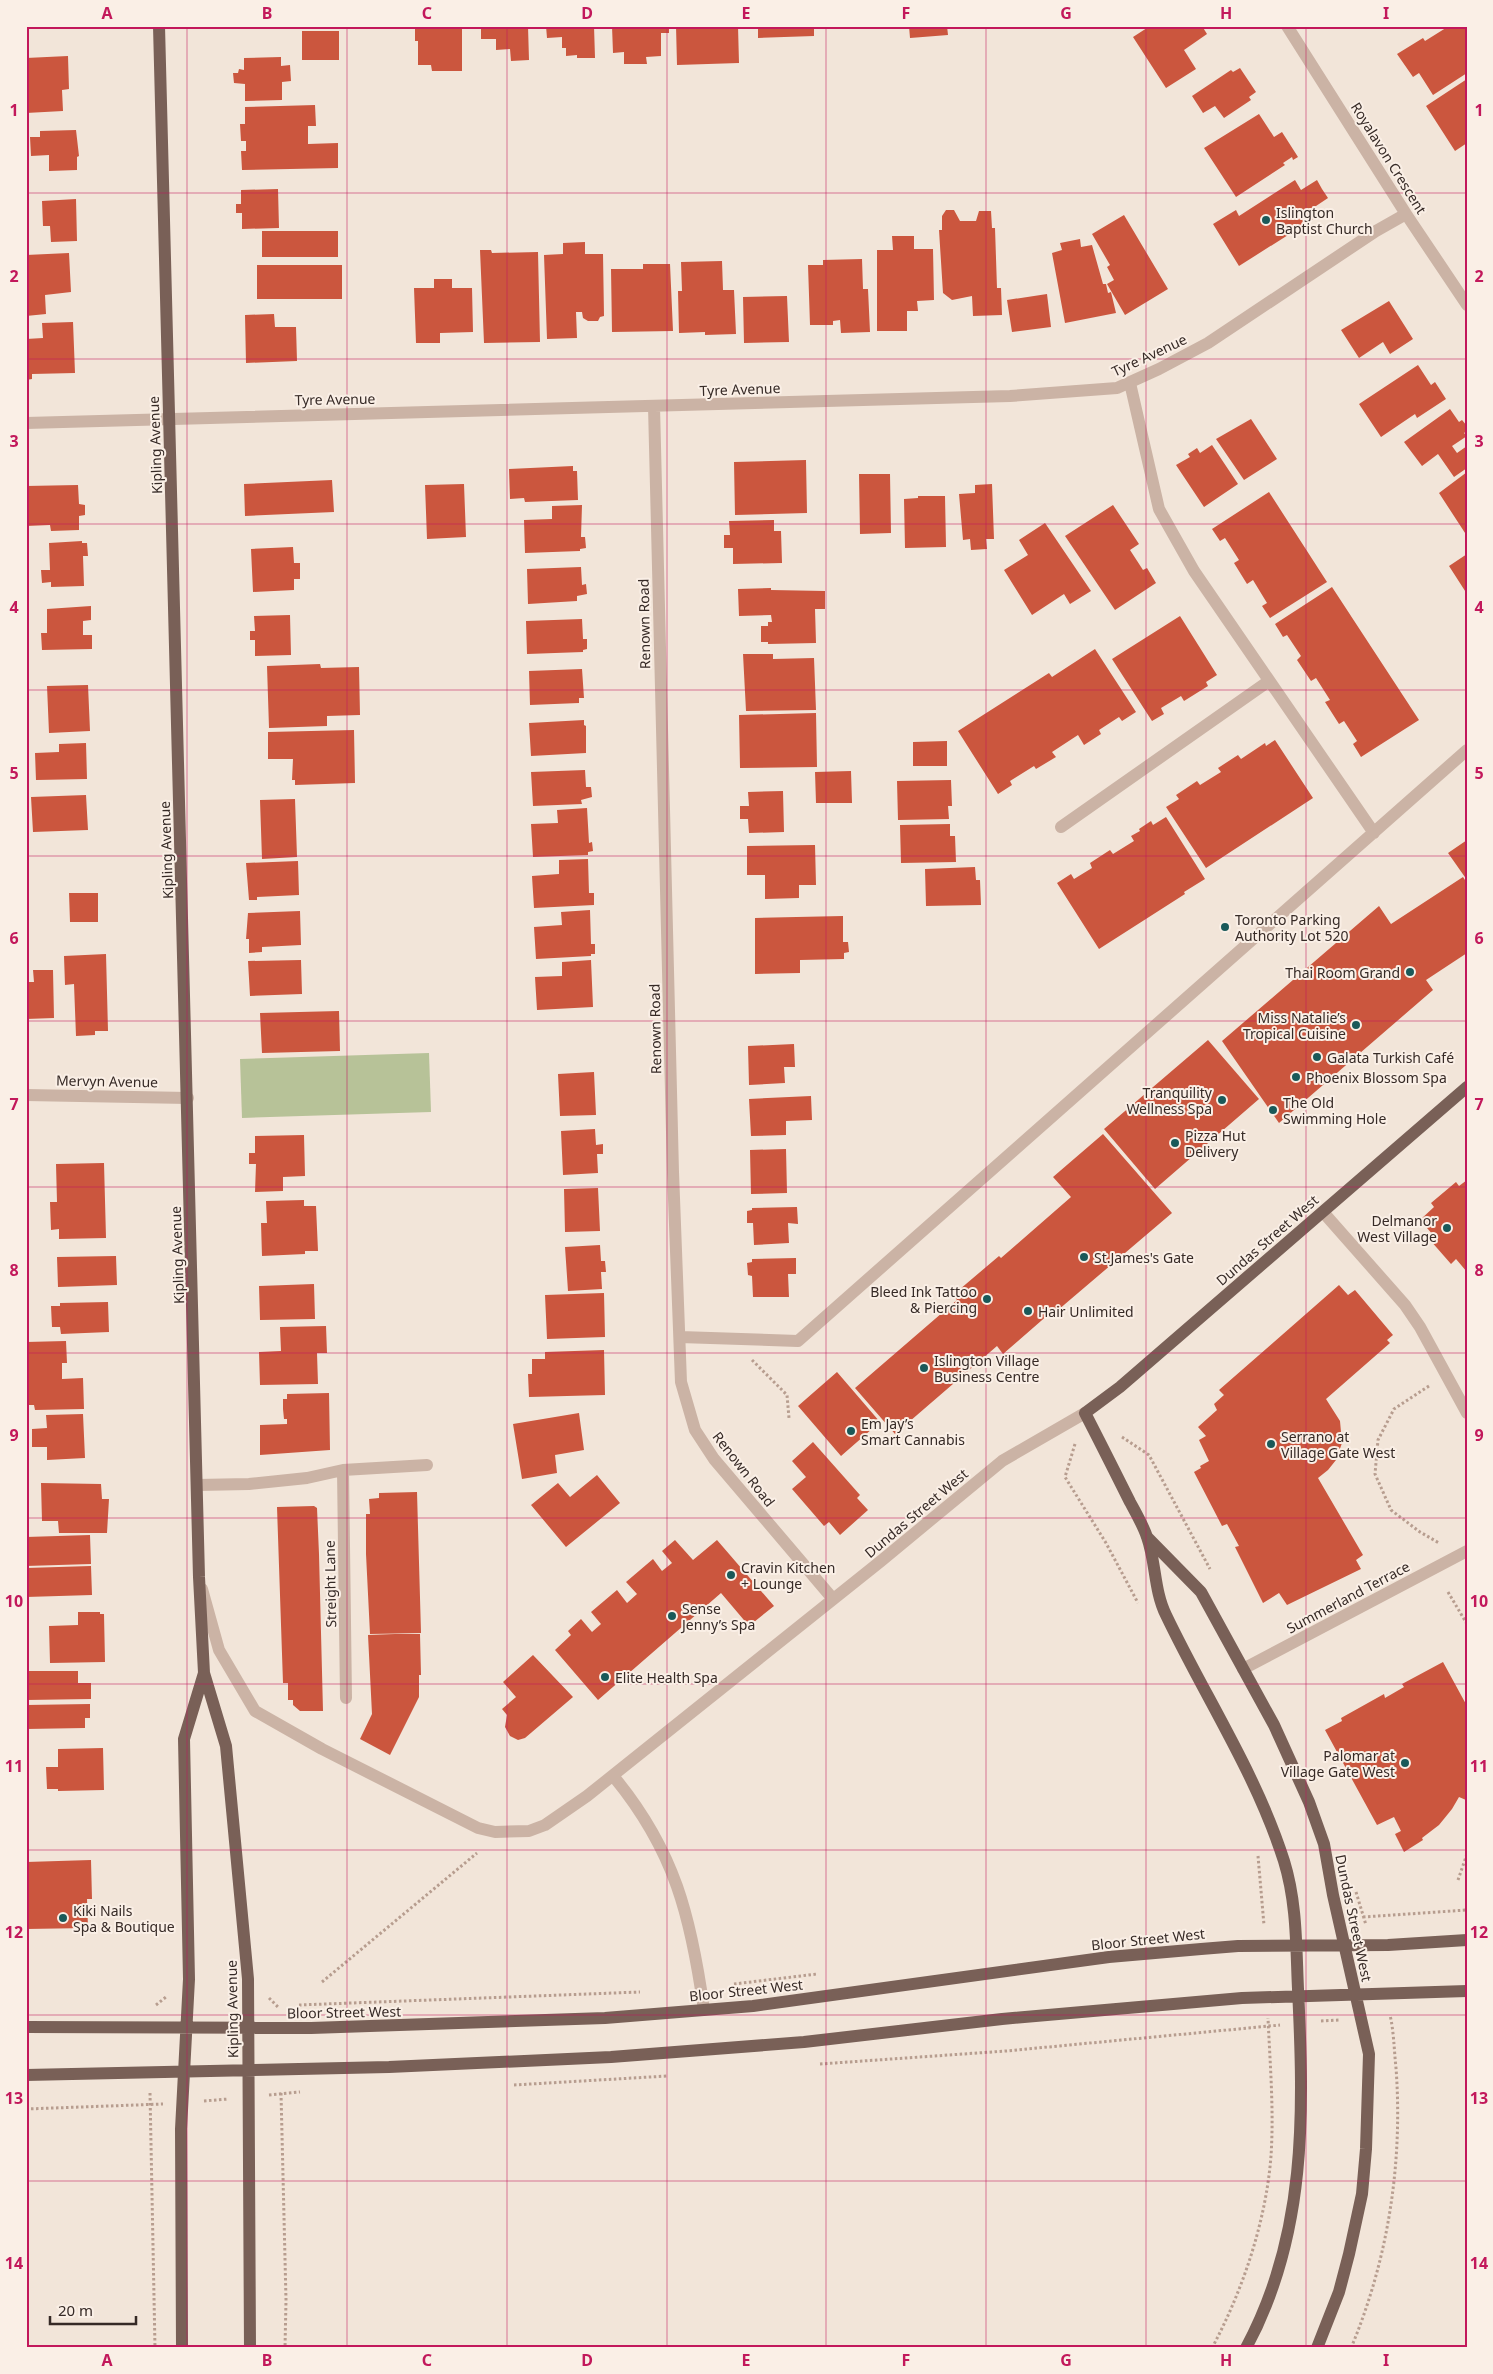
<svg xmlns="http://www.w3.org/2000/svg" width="1493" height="2374" font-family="'Noto Sans',sans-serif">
	<rect width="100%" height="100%" fill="#f2e5d9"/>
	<path fill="#b7c298" d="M429,1053l2,59 -189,6 -2,-59z"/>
	<path fill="#cb563e" d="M415,26h47v45h-30l-1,-6h-13v-24h-3z
		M481,26h47l1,34 -18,1 -1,-12 -14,1v-11h-15z
		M546,26h48l1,32h-18v-3l-11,1v-8h-4v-11l-15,1z
		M612,26h57v7h-8v23l-15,1 1,7h-23v-12l-11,1z
		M676,26h62l1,37 -62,2z
		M758,26h56v10l-56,2z
		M843,26h40v2l-40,1z
		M909,26h38l1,9 -38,3z
		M1150,26h52l5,8 -23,16 12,19 -30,19 -33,-51z
		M1449,26h18v47l-34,22 -14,-22 -6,4 -16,-23 26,-16 2,3z
		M302,31h37v29h-37z
		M68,56l1,33 -7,1 1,21 -37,2v-55z
		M281,57v9l9,-1 1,16 -9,1v18l-37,1v-17l-11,-1 -1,-10h5l1,-4 5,1v-12z
		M1240,68l16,24 -7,5 2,3 -27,18 -9,-12 -12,7 -11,-17 39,-26 2,2z
		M1467,79v64l-12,8 -29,-45z
		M315,105l1,21h-8v18l30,-1v25l-96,2 -1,-19h5v-10h-5l-1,-17h5v-17z
		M1259,114l15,23 8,-5 16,25 -5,3 -1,-3 -9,6 2,2 -49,32 -32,-49z
		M76,130l3,26 -2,1v13l-28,1v-16l-18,1 -1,-19h10v-6z
		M1295,180l6,10 16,-10 5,9 6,9 -15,10 5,8 -79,50 -26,-42 23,-14 3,6z
		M278,189l1,39 -37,1v-16h-6v-9h5v-14z
		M76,199l1,42 -26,1 -1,-16h-7l-1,-25z
		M946,210h8l6,11h16l3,-10h12l1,17h3l2,60h4l1,27 -29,1 -1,-20 -20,4 -9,-7 -4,-63h3v-14z
		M1124,215l44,74 -43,26 -18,-31 7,-4 -7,-13 3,-2 -18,-31z
		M262,231h76v26h-76z
		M892,236h22v13h19l1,51 -17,1 1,10h-11v20h-30v-81h16z
		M1080,239l1,8 11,-2 11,39h3l2,9 3,-1 5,21 -51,10 -13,-70 10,-3 -2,-7z
		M585,242v12h18l1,62 -4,1 -2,4h-10l-5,-3 -1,-6h-6l1,26 -30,1 -3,-84 19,-1v-11z
		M480,250h11l1,3 46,-1 2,90 -56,1z
		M69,253l2,39 -26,3 1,19 -20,2v-61z
		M862,259l1,30h5l2,43 -29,1 -1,-13 -7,1v4h-23l-2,-60h15v-5z
		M722,261l1,29h11l2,44 -31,1v-3l-26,1 -1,-42h4l-1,-29z
		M643,264h27l3,67 -61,1 -1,-63h32z
		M257,265h85v34h-85z
		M434,279h18v9h20l1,44 -33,1v10h-24l-2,-55h20z
		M1047,294l4,33 -39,5 -5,-32z
		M787,296l2,46 -45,1 -1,-46z
		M1389,301l24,38 -23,15 -7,-12 -24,16 -18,-28z
		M274,314l1,13h21l1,34 -51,2 -1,-48z
		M73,322l2,51 -43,1v5l-6,1v-41l17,-1 -1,-15z
		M1418,365l13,20 4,-3 11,17 -29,19 -2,-4 -34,23 -22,-33z
		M1450,409l9,13 3,-2 5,6v5l-3,2 3,3 -15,10 5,7 10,-7v22l-13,9 -16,-23 -16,12 -18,-24z
		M1251,419l26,40 -33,21 -28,-41z
		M1212,445l26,39 -34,23 -28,-42 14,-8 -2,-3 9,-6 3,5z
		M806,460l1,53 -72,2 -1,-53z
		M573,466v5h4l1,29 -53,2 -1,-4 -14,1 -1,-30z
		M1467,472v64l-28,-43z
		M859,474h31l1,59 -31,1z
		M332,480l2,32 -89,4 -1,-32z
		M464,484l2,53 -39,2 -2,-54z
		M992,484l2,55h-8l1,10 -16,1 -1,-11 -7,1 -4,-46 16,-1v-8z
		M78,485l1,19 6,1v10l-6,1v14l-28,1 -1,-6 -24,1v-40z
		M1269,492l58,90 -57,36 -8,-12 5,-3 -14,-23 -6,4 -13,-21 5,-3 -14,-22 -5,3 -8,-12z
		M918,496h27l1,51 -41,1 -1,-49 14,-1z
		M582,505l-1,32h4l1,11 -6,1v2l-55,2 -1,-33 28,-1v-13z
		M1113,505l26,39 -9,6 13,20 4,-2 9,15 -41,27 -50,-74z
		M774,520v11h7l1,32 -49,1v-16h-9v-13h6l-1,-14z
		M1045,523l46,68 -21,13 -6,-10 -32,21 -28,-45 24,-15 -9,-15z
		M82,541v2h5l1,13h-5l1,30 -33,1v-5l-9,1 -1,-13h9l-1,-27z
		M293,547l1,16h6v16h-6v11l-41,2 -2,-43z
		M1467,554v40l-18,-28z
		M581,567l1,18 4,-1 1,10 -10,2v5l-49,3 -1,-35z
		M1332,587l87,133 -58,37 -8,-13 4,-3 -13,-20 -5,3 -14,-22 5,-2 -14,-22 -5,3 -14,-21 4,-4 -14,-21 -4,2 -8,-13z
		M771,588v2l54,1v18h-10l1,34 -48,1v-2h-7v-16h7v-4h4l-1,-7 -32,1 -1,-27z
		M91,606v14l-8,1v14h9v14l-50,1 -1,-17h6v-24z
		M290,615l1,40 -36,1v-16h-5v-9h5l-1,-15z
		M1180,616l37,59 -11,7 2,4 -24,15 -3,-5 -20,12 3,6 -12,7 -40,-62z
		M582,619l1,20h4v10l-4,1v2l-56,2 -1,-33z
		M1095,649l41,63 -14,9 -3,-4 -20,13 2,4 -17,11 -6,-10 -26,17 4,5 -20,12 -2,-3 -24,15 2,4 -14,9 -40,-63 91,-58 3,4z
		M743,654h30v5l41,-1 2,52 -70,1z
		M320,664l1,4 38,-1 1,48 -33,1v10l-58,2 -2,-62z
		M582,669l2,29h-5v5l-49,2 -1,-34z
		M88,685l2,46 -41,2 -2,-47z
		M816,713l1,54 -77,1 -1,-53z
		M584,720v5l2,1v27l-55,3 -2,-33z
		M354,730l1,53 -60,2v-5h-3l1,-21h-25v-27z
		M1275,740l38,58 -107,70 -40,-61 13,-8 -3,-4 21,-14 3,4 21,-13 -3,-4 20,-13 3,4 24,-16 1,3z
		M947,741v25h-34v-24z
		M86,743l1,36 -51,1 -1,-27 24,-1v-8z
		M585,770l1,17h5l1,10 -11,3 1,4 -49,2 -2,-34z
		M851,771l1,32h-36l-1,-31z
		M951,780l1,26h-4l1,13 -51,1 -1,-39z
		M783,791l1,41 -35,1 -1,-14h-8v-13h9l-1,-14z
		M86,795l2,35 -55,2 -2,-35z
		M295,799l2,58 -35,2 -2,-59z
		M587,808l2,35 3,-1 1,9 -5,1v3l-55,2 -2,-33 27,-1 -1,-13z
		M1166,817l39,62 -21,13 1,2 -86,55 -42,-66 14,-9 3,5 18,-11 -2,-5 20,-13 3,4 21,-13 -3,-5 9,-5 -1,-2 12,-8 2,4z
		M950,824v12h5l1,26 -55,1 -1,-38z
		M1467,840v40l-19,-27z
		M815,845l1,40h-17v13l-34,1v-24h-18v-29z
		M588,859l1,34h5v12l-60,3 -2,-32 27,-2v-14z
		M298,861l1,34 -42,2v3h-8l-3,-37z
		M975,867l1,13h4l1,25 -55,1 -1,-37z
		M1463,877l4,6v70l-41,27 7,10 -154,133 -57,-82 157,-135 12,18z
		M69,893h29v29h-28z
		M590,910l1,34h4v10h-4v2l-55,3 -2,-32 28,-2 -1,-13z
		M300,911l1,34 -39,2v5l-13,1v-14h-3l2,-26z
		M843,916v26h5l1,10 -5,1v6l-44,1v13l-45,1v-56z
		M106,954l2,77h-13v4l-19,1 -2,-52 -9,1 -1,-29z
		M301,960l1,34 -52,2 -2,-35z
		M591,960l2,47 -56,3 -2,-33 27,-1v-14z
		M33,970h20l1,48 -28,1v-37h8z
		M339,1011l1,40 -78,2 -2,-40z
		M1208,1040l51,59 -104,90 -51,-60z
		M794,1044l1,23h-11l1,16 -36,2 -1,-39z
		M594,1072l2,43 -36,1 -2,-42z
		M811,1096l1,24 -26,1v14l-35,1 -2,-37z
		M595,1129l1,16 7,-1v10h-6l1,19 -35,2 -2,-44z
		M1103,1134l69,79 -121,103 -2,-2 -46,40 -6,-8 -102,88 -40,-46 102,-88 -4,-5 46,-39 2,2 70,-61 -18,-20z
		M304,1135l1,41 -22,1v14l-28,1 1,-28h-7v-11h6v-17z
		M786,1149l1,44 -36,1 -1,-44z
		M104,1163l2,75 -47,1v-10l-8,1 -1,-28h7l-1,-38z
		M1467,1180v92l-11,-13 -5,5 -21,-24 4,-4 -14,-16 14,-13 -3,-4 25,-21 3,4z
		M598,1188l2,43 -35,1 -1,-43z
		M304,1200v6h12l2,45h-13v3l-43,2 -1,-33h6l-1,-22z
		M797,1207l1,17 -10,-1 1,20 -35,2 -1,-22h-6v-12l5,-1v-2z
		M600,1245l1,16h4l1,11h-5l1,17 -34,2 -3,-44z
		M116,1256l1,29 -59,2 -1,-30z
		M796,1258v16h-8l1,23h-36l-1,-21 -4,-1 -1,-12 5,-1v-3z
		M314,1284l1,35 -55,1 -1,-34z
		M1339,1285l9,10 7,-5 38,45 -6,5 3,3 -64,56 14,22 2,22 -6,17 -8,10 -10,8 45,77 -7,5 5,9 -74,36 -8,-12 -16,10 -28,-56 4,-1 -12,-22 -5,2 -28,-54 7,-4 -1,-2 9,-5 -10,-21 7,-4 -8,-9 19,-17 -3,-6 10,-9 -5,-5z
		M604,1293l1,44 -58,2 -2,-44z
		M108,1302l1,30 -48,2 -1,-7h-8l-1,-21h9v-3z
		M326,1326l1,27h-10l1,31 -58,1 -1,-33 22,-1 -1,-24z
		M66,1341l1,22h-5v16l21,-1 1,31 -49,1 -1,-5h-8v-63z
		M604,1350l1,45 -76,2 -1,-23h4v-15h13v-7z
		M837,1372l43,50 -39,34 -43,-50z
		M329,1393l1,57 -70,5v-30l27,-1v-5h-3l-1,-10v-10h4v-5z
		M579,1413l5,37 -29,5 2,18 -35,6 -9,-55z
		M83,1414l2,44 -38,2v-13h-15v-18l15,-1 -1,-13z
		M813,1442l47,53 -3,3 11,12 -28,25 -11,-13 -5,4 -32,-37 14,-12 -14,-16z
		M597,1475l23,28 -54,44 -35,-42 27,-22 12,14z
		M41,1483l60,1 1,15h7l-2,34h-48l-1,-12h-16z
		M417,1492l4,141 -51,1 -4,-80v-40h4l-1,-15 10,-1v-5z
		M314,1506l3,2 2,46 4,157h-23l-7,-6v-5h-5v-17h-5l-6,-176z
		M90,1535l1,29 -65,2v-29z
		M675,1540l18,20 24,-20 57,66 -25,20 -28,-33 -123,107 -43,-50 16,-15 -3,-4 13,-12 11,13 9,-8 -10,-12 26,-22 10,13 10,-9 -11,-12 27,-23 9,12 10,-8 -10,-12z
		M91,1566l1,29 -66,2v-29z
		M78,1612h22v2h4l1,48 -55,1 -1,-37 29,-1z
		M395,1634h25l1,41h-2v22l-29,58 -30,-16 12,-25 -4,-79z
		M533,1655l40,42 -48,41 -7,2 -8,-4 -5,-9 2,-12 -5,-6 14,-12 -13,-15z
		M1443,1662l24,44v91l-1,3 -7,-3 -7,12 -13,16 -17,13 1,2 -19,12 -9,-18 6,-3 -7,-14 -17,8 -52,-95 17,-9 -1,-3 43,-24 1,4 19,-11 -2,-3z
		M26,1671h52v12h13v16l-65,1z
		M90,1704v14h-5v10l-59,1v-24z
		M103,1748l1,42 -46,1v-2h-11l-1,-22h12v-18z
		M91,1860l1,39h-5l1,29 -62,1v-67z"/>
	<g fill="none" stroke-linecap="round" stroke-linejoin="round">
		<path stroke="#b79d8f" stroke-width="3" stroke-dasharray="2.5 2.5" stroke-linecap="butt" d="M752,1360l35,35 2,23
			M1429,1386l-35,23 -16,31 -3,34 16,36 29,22 19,11
			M1122,1437l27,18 61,114
			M1075,1444l-10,33 41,66 32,60
			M1448,1592l19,32
			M1258,1856l6,69
			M1458,1880l9,-26
			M1356,1892l10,33
			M1363,1917l104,-7
			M322,1982l155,-129
			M734,1984l83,-10
			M269,1998l9,9
			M156,2005l10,-8
			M299,2005l341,-13
			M1321,2021l19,-1
			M820,2064l186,-13 274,-26
			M514,2085l153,-9
			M150,2093l5,255
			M281,2093l5,207 -1,48
			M269,2095l31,-3
			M204,2101l24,-2
			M26,2109l137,-5
			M1212,2348c31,-58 54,-127 59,-192 3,-46 -1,-92 -3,-138
			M1351,2348c37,-88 52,-185 45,-280 -2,-18 -2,-36 -6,-53"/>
		<path stroke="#cbb3a5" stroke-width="12" d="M1287,26l119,188 61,91
			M1130,383l29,126 35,62 180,262
			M654,406l19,766 8,210 14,48 19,29 119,140
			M26,423l984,-27 107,-8 42,-19 49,-26 168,-112 30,-17
			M1061,827l208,-146
			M26,1095l162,3
			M1323,1212l82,93 15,22 47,86
			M680,1337l118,4 669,-591
			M343,1470l3,228
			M197,1485l52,-1 58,-6 36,-8 84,-5
			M202,1589l17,61 36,61 67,38 156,79 17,4 34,-1 16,-6 42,-29 294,-235 121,-100 83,-48
			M1243,1669l224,-118
			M614,1777c61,74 77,140 90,233"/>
		<path stroke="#796057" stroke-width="12" d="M159,26l40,1551 5,96 22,73 22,233 2,369
			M1147,1537l54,55 73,133 35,77 15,42 9,51 36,159 -3,95 -4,45 -13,60 -10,38 -22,56
			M26,2027l285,1 294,-10 148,-12 356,-49 92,-8 37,-3 150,-1 79,-5
			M26,2075l363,-8 222,-10 193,-15 198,-23 240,-21 225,-7
			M182,2348l-1,-219 8,-150 -5,-240 20,-66
			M1246,2348c61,-113 58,-235 52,-359 -2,-43 -1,-86 -14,-128 -28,-88 -79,-164 -118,-246 -12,-24 -10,-53 -19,-78 -4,-12 -11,-24 -17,-35 -15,-30 -30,-60 -45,-89l35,-26 347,-300"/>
	</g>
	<path fill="none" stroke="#c2185b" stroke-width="1" stroke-opacity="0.55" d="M187,26v2322M347,26v2322M507,26v2322M667,26v2322M826,26v2322M986,26v2322M1146,26v2322M1306,26v2322M26,193h1441M26,359h1441M26,524h1441M26,690h1441M26,856h1441M26,1021h1441M26,1187h1441M26,1353h1441M26,1518h1441M26,1684h1441M26,1850h1441M26,2015h1441M26,2181h1441"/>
	<g fill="#1a5959" stroke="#faefe6" stroke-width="2">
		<circle cx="1266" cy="220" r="5"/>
		<circle cx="1225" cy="927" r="5"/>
		<circle cx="1410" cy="972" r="5"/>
		<circle cx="1356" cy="1025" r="5"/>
		<circle cx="1317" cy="1057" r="5"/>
		<circle cx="1296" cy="1077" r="5"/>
		<circle cx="1222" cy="1100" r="5"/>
		<circle cx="1273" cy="1110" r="5"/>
		<circle cx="1175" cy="1143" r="5"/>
		<circle cx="1447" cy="1228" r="5"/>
		<circle cx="1084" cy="1257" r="5"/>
		<circle cx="987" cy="1299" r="5"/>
		<circle cx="1028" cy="1311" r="5"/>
		<circle cx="924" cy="1368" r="5"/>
		<circle cx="851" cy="1431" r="5"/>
		<circle cx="1271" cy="1444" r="5"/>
		<circle cx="731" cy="1575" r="5"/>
		<circle cx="672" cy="1616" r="5"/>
		<circle cx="605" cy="1677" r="5"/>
		<circle cx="1405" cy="1763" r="5"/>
		<circle cx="63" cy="1918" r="5"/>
	</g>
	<g text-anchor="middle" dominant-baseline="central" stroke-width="4" stroke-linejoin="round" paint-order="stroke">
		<g font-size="14" fill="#362a26" stroke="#faefe6">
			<text transform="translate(1389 158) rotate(58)">Royalavon Crescent</text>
			<text transform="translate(1149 355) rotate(-25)">Tyre Avenue</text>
			<text transform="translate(740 389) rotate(-2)">Tyre Avenue</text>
			<text transform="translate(335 399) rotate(-1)">Tyre Avenue</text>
			<text transform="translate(155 445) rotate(-92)">Kipling Avenue</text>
			<text transform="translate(644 624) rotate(-91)">Renown Road</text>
			<text transform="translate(166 850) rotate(-92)">Kipling Avenue</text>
			<text transform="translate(655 1029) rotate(-91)">Renown Road</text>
			<text transform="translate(107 1081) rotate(1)">Mervyn Avenue</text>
			<text transform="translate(1267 1240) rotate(-41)">Dundas Street West</text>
			<text transform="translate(177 1255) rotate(-92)">Kipling Avenue</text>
			<text transform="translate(744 1469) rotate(52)">Renown Road</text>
			<text transform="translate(916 1513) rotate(-40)">Dundas Street West</text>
			<text transform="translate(330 1584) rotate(-91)">Streight Lane</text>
			<text transform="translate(1348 1597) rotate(-28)">Summerland Terrace</text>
			<text transform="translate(1354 1918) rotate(78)">Dundas Street West</text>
			<text transform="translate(1148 1939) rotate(-6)">Bloor Street West</text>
			<text transform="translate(746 1990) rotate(-6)">Bloor Street West</text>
			<text transform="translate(232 2009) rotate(-91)">Kipling Avenue</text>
			<text transform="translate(344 2012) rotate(-1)">Bloor Street West</text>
		</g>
		<g font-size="14" fill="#362a26" stroke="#faefe6" text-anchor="start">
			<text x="1276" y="212">Islington<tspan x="1276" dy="16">Baptist Church</tspan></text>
			<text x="1235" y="919">Toronto Parking<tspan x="1235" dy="16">Authority Lot 520</tspan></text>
			<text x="1400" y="972" text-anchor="end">Thai Room Grand</text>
			<text x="1346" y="1017" text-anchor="end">Miss Natalie’s<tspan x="1346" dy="16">Tropical Cuisine</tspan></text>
			<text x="1327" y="1057">Galata Turkish Café</text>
			<text x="1306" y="1077">Phoenix Blossom Spa</text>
			<text x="1212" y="1092" text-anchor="end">Tranquility<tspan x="1212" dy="16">Wellness Spa</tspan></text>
			<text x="1283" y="1102">The Old<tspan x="1283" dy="16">Swimming Hole</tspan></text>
			<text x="1185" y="1135">Pizza Hut<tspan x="1185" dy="16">Delivery</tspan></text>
			<text x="1437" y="1220" text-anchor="end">Delmanor<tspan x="1437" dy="16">West Village</tspan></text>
			<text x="1094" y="1257">St.James's Gate</text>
			<text x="977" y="1291" text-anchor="end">Bleed Ink Tattoo<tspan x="977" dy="16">&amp; Piercing</tspan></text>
			<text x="1038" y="1311">Hair Unlimited</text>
			<text x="934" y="1360">Islington Village<tspan x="934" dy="16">Business Centre</tspan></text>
			<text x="861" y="1423">Em Jay’s<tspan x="861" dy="16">Smart Cannabis</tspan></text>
			<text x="1281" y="1436">Serrano at<tspan x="1281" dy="16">Village Gate West</tspan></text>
			<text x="741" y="1567">Cravin Kitchen<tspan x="741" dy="16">+ Lounge</tspan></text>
			<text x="682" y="1608">Sense<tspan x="682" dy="16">Jenny’s Spa</tspan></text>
			<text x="615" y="1677">Elite Health Spa</text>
			<text x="1395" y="1755" text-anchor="end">Palomar at<tspan x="1395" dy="16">Village Gate West</tspan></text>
			<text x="73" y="1910">Kiki Nails<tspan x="73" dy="16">Spa &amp; Boutique</tspan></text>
		</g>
	</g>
	<rect width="1493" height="2374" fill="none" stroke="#faefe6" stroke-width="55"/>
	<path d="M50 2316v8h86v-8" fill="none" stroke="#362a26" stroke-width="2.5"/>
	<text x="58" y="2316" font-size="15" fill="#362a26" stroke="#faefe6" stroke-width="4" paint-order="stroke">20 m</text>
	<rect x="28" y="28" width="1438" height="2318" fill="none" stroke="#c2185b" stroke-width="2"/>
	<g font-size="16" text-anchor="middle" font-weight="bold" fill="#c2185b">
		<text x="107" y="19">A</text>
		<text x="267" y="19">B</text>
		<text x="427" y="19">C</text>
		<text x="587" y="19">D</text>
		<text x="746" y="19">E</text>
		<text x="906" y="19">F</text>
		<text x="1066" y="19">G</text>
		<text x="1226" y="19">H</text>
		<text x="1386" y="19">I</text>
		<text x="14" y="116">1</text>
		<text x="1479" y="116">1</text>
		<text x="14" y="282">2</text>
		<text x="1479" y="282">2</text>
		<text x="14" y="447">3</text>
		<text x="1479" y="447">3</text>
		<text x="14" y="613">4</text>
		<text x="1479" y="613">4</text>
		<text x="14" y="779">5</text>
		<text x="1479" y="779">5</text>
		<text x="14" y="944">6</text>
		<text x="1479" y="944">6</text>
		<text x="14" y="1110">7</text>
		<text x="1479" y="1110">7</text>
		<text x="14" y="1276">8</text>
		<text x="1479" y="1276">8</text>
		<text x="14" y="1441">9</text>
		<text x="1479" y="1441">9</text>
		<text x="14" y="1607">10</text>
		<text x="1479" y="1607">10</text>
		<text x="14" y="1772">11</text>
		<text x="1479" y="1772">11</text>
		<text x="14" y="1938">12</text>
		<text x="1479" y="1938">12</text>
		<text x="14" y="2104">13</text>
		<text x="1479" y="2104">13</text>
		<text x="14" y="2269">14</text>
		<text x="1479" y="2269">14</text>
		<text x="107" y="2366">A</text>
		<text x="267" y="2366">B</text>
		<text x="427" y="2366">C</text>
		<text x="587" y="2366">D</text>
		<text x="746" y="2366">E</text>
		<text x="906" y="2366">F</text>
		<text x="1066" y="2366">G</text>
		<text x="1226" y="2366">H</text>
		<text x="1386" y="2366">I</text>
	</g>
</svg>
